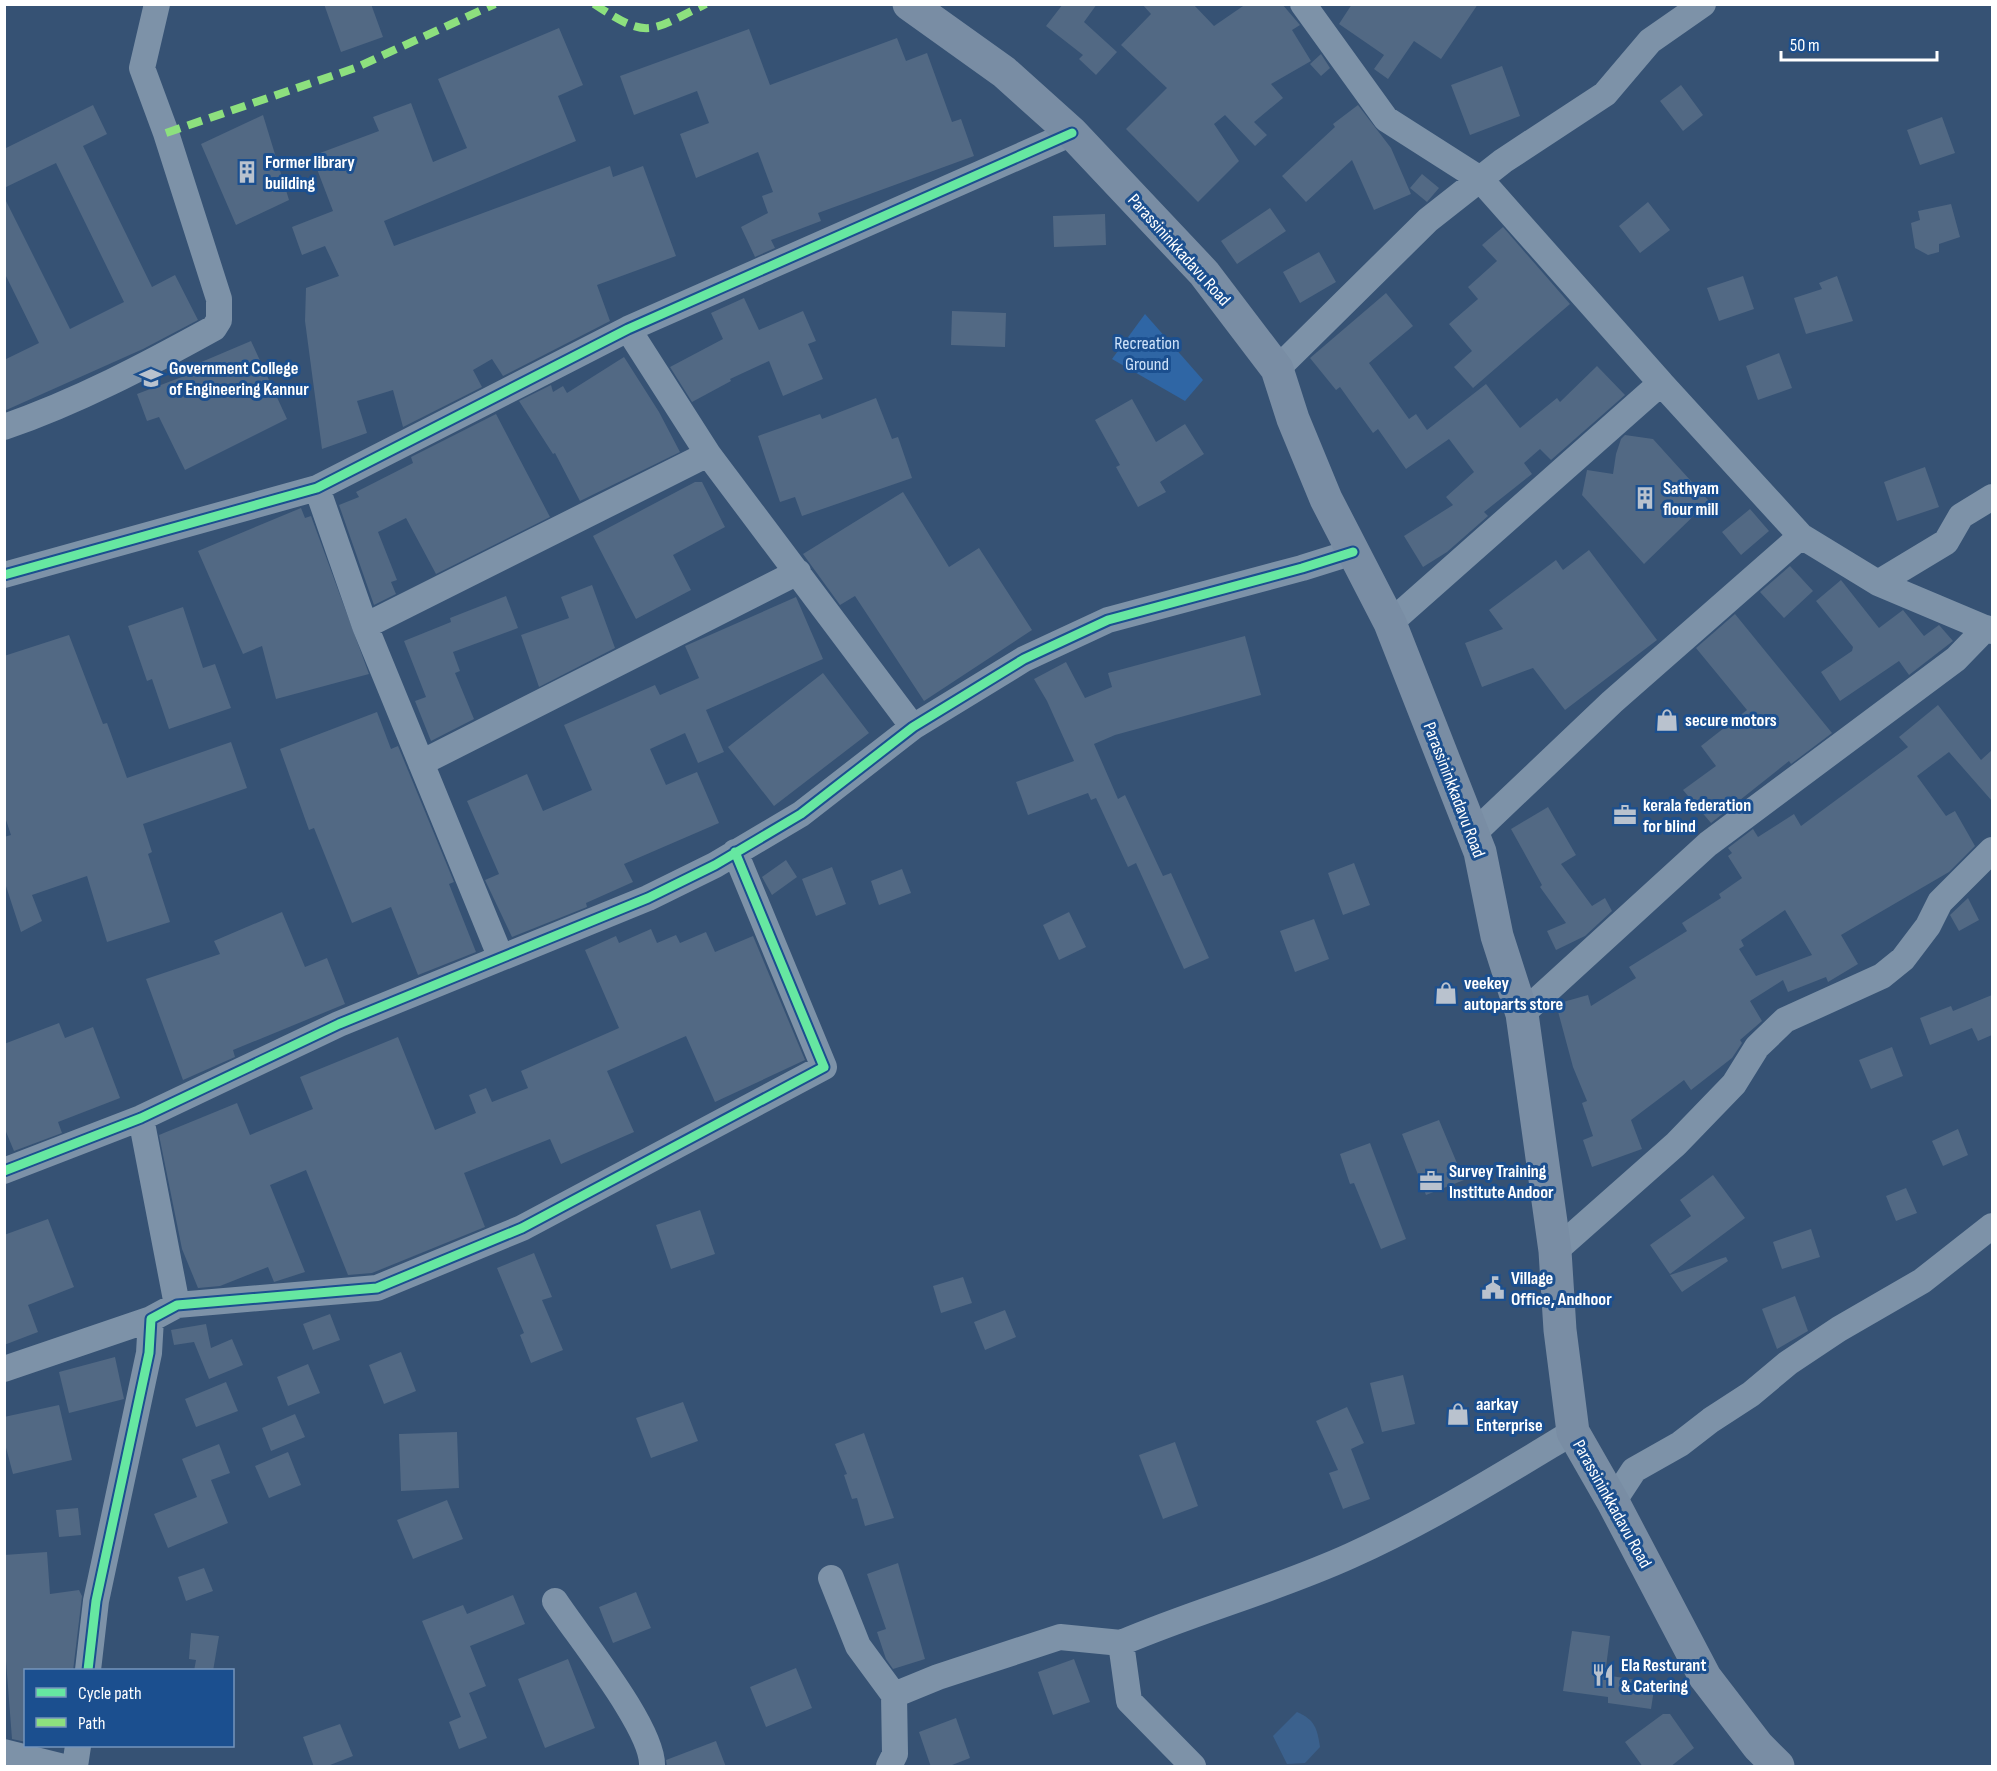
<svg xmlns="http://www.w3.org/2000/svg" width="1997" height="1771" font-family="'Sofia Sans Condensed',sans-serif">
	<rect width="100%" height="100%" fill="#365274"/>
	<path fill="#2f66a5" d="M1145,314l58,66 -18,21 -73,-42z"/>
	<path fill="#3b618d" d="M1297,1712c18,8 20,16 23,35l-15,16 -18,1 -14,-28z"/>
	<path fill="#526984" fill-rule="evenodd" d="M324,4h47l12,33 -42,15z
		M1063,4h34l-13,18 33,30 -21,23 -17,-16 4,-4 -37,-29z
		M1142,4h51l21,22 32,-22h36l18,21 -8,5 19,31 -40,23 12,14 -29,24 13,13 -12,11 -30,-31 -11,9 25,37 -41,41 -72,-73 41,-41 -46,-43 30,-31z
		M1352,4h126l-37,55 -27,-18 -26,38 -14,-10 10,-14 -45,-31z
		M559,28l24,57 -25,11 18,45 -192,80 10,25 216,-80 3,11 30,-11 33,90 -79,29 13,36 -107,55 -11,-17 -19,11 9,17 -79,40 -10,-37 -36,11 10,32 -45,16 -17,-128 1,-33 33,-12 -14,-30 -23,9 -10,-28 41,-16 -21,-55 67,-25 -6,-14 38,-14 22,59 34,-14 -29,-69z
		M749,29l21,56 127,-47 9,23 21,-8 25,69 9,-3 13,37 -156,57 3,8 -50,19 4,8 -20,9 -14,-30 27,-14 -6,-17 11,-4 -15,-40 -62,26 -16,-44 29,-11 -12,-32 -63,24 -14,-39z
		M1321,54l9,14 -9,8 -11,-12z
		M1502,66l18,50 -50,19 -19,-50z
		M1681,85l22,30 -20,16 -23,-30z
		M93,105l14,29 -24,12 69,141 23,-12 23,45 -55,29 -139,62v-51l35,-17 -35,-71v-75l66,132 54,-27 -68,-139 -52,25v-39z
		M1358,105l33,43 20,46 -37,16 -22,-50 -46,42 -24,-26 53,-49 -2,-3z
		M263,115l26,85 -53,25 -35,-81z
		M1942,117l13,36 -35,12 -13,-35z
		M1422,174l17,14 -12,14 -17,-14z
		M1648,202l22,28 -30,23 -21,-27z
		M1951,204l9,33 -21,7v8l-11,3 -13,-7 -4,-25 9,-3 -2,-9z
		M1270,208l16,23 -49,33 -16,-23z
		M1105,214l1,31 -52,2 -1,-31z
		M1503,227l67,77 -97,84 -19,-21 18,-16 -23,-27 29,-25 -10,-12 29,-26 -15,-16z
		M1319,252l17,30 -36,21 -17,-31z
		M1743,276l11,33 -35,12 -12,-33z
		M1837,276l16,45 -47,13 -12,-36 28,-9 -3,-6z
		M1386,293l27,33 -44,37 40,56 7,-5 11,16 59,-46 34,44 37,-30 3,4 37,-36 28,29 -74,65 -11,-11 -16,14 8,11 -48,38 4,4 -41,36 -24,15 -19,-31 49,-31 -7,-8 28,-25 -25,-33 -43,30 -28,-40 -5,4 -33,-46 -4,3 -26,-32z
		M744,298l15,32 44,-19 13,30 -8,3 15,35 -40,17 -14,-35 -39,18 1,2 -39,21 -22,-35 53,-28 -12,-26z
		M952,311l54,2 -1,34 -54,-2z
		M251,341l36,78 -102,51 -26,-53 -12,4 -10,-27 58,-22 -3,-6z
		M1779,353l13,35 -34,12 -12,-34z
		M624,357l35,55 21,40 -100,49 -25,-48 -2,1 -34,-53 32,-16 2,7 10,-6 4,7z
		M876,398l16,41 6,-2 14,41 -110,38 -7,-19 -15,5 -22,-66 62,-22 2,5z
		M1132,399l24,43 29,-18 19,30 -44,28 6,10 -28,15 -22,-40 4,-2 -25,-45z
		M496,414l54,103 -114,57 -30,-56 -28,14 19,48 -6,2 5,12 -22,11 -35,-100 20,-8 -3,-5 57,-29 -2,-6z
		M1625,435l28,4 56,62 -65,63 -62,-69 5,-25 26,4 3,-20 5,-15z
		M1925,467l14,40 -42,14 -13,-39z
		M695,482h7l23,45 -52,28 18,35 -55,29 -43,-83z
		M903,492l46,75 30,-19 53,82 -108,71 -69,-105 -15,9 -37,-51z
		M301,508l4,10 6,-2 58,158 -93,25 -14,-53 -19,8 -45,-103z
		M1750,509l19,22 -28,24 -19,-23z
		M1589,550l68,90 -92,70 -32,-42 -51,19 -17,-44 38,-14 -14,-19 67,-50 7,10z
		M1790,566l23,25 -29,27 -24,-26z
		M1841,580l38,48 24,-18 21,26 15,-11 14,16 -44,34 -10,-14 -59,40 -19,-29 31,-21 1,-4 -37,-46z
		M592,585l23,63 -76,39 -18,-52 48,-17 -8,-21z
		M506,596l12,32 -65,24 7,19 -5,2 19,46 -43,22 -16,-40 11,-4 -22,-56 47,-19 -1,-4z
		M796,597l27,62 -117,51 18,42 -26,11 -13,-30 -35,16 16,36 31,-13 22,51 -95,41 9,18 -47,21 1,4 -75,30 -27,-57 14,-6 -32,-73 60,-27 16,37 49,-21 -28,-65 91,-40 5,10 39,-17 -14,-32z
		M183,607l20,61 12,-4 16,44 -62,21 -17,-50 -5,2 -19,-55z
		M1735,614l97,119 -41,31 -2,-3 -78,62 -28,-33 33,-24 -15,-20 46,-36 -51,-62z
		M69,635l34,89 4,-1 20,55 104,-36 16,46 -104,36 9,28 -4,2 22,68 -63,20 -20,-66 -55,19 10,26 -21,11 -17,-52v-43l7,-2 -7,-21v-158z
		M1245,636l16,59 -146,40 -21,9 24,55 7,-4 38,81 8,-3 38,85 -25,11 -48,-106 -8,4 -32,-69 -5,2 -3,-7 -60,22 -12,-33 58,-21 -27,-60 -13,-22 32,-17 19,36 27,-11 -4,-14z
		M823,673l46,60 -95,73 -46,-59z
		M1938,705l43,55 11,-10v51l-43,-49 -32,24 29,40 9,-5 20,35 -26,26 -108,63 17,29 -30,18 -2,-5 -38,15 -5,-12 -33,21 12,20 -22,19 2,3 -10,15 -41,32 -7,-10 -53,40 11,29 -50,18 -9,-27 10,-4 -11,-33 5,-2 -14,-34 -17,-63 32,-9 3,11 45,-28 -7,-11 58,-36 -5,-8 39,-25 -2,-4 23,-16 -14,-22 4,-3 -4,-5 25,-19 5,8 36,-23 7,12 107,-79 -9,-10zM1785,910l27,45 -56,21 -17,-27 5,-3 -3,-6z
		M377,712l14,37 7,-3 56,136 -5,2 27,68 -58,23 -27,-68 -39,16 -38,-95 -5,2 -29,-81z
		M1548,807l28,48 -15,9 31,42 13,-8 7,13 -27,25 -29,14 -9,-19 19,-8 -26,-36 2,-2 -31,-56z
		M786,860l11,17 -25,18 -10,-18z
		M1354,863l16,42 -27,10 -15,-42z
		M832,867l14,37 -30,12 -14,-37z
		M902,869l9,24 -32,12 -8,-24z
		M1968,898l11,22 -20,11 -9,-16z
		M282,912l23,55 22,-9 18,46 -112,46 2,7 -52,23 -37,-101 74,-25 -6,-13z
		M1069,912l17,35 -27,13 -16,-35z
		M1314,919l15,40 -34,13 -15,-41z
		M651,929l6,14 19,-8 4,8 26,-11 9,20 38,-16 52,124 -90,42 -29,-66 -79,35 27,61 -73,32 -11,-25 -86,34 21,54 -113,46 -24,2 -42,-105 -36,15 35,87 -31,10 -6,-15 -48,19 -22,2 -16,-39 -23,-114 78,-32 13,32 63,-26 -13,-32 98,-40 37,93 41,-17 -7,-18 17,-7 6,14 36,-14 -7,-17 98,-43 -34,-78 31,-14 3,7z
		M1992,995v40l-14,6 -6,-13 -42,17 -10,-27 31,-12 2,5z
		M59,1023l6,15 28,-11 27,71 -62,24 4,11 -48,18 -10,-24v-83z
		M1892,1047l11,29 -32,13 -12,-29z
		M1439,1120l25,60 -38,15 -24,-61z
		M1958,1129l10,26 -25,11 -11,-25z
		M1370,1143l36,96 -25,10 -27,-66 -4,1 -10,-30z
		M1713,1175l32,43 -75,56 -20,-29 41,-29 -11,-16z
		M1906,1188l11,25 -21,8 -10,-25z
		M700,1210l15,44 -44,15 -15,-44z
		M48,1219l26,68 -46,18 10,27 -34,13v-110z
		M1811,1229l9,28 -38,12 -9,-27z
		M534,1253l18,44 -10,3 21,50 -32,13 -11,-28 4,-2 -27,-65z
		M1726,1257l2,4 -46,31 -12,-17z
		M963,1277l9,26 -31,10 -8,-27z
		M1795,1296l13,35 -31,18 -15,-40z
		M1005,1310l11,27 -31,13 -11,-28z
		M330,1314l10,26 -27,10 -10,-26z
		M206,1324l5,24 21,-9 11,26 -34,14 -15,-37 -20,3 -3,-15z
		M401,1352l15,39 -32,13 -15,-39z
		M115,1357l9,42 -55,14 -10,-41z
		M308,1364l12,29 -32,13 -11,-29z
		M1403,1375l12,49 -33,8 -12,-49z
		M226,1382l12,29 -42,16 -11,-28z
		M683,1402l15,39 -47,17 -15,-40z
		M59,1405l13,55 -59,14 -9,-34v-23z
		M1347,1407l17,36 -13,6 19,50 -27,10 -14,-36 9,-3 -22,-49z
		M295,1414l10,23 -34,14 -9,-23z
		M457,1432l2,56 -58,3 -2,-57z
		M864,1433l30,85 -29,8 -8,-28 -5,1 -8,-24 3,-1 -12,-30z
		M1175,1442l23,64 -35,13 -24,-64z
		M219,1444l11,29 -19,7 17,43 -60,25 -14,-34 43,-17 -15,-38z
		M288,1452l13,33 -32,13 -14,-32z
		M447,1500l16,39 -50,20 -16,-39z
		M78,1508l3,27 -22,2 -3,-27z
		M47,1552l3,42 29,-4 3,6 -9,75h-47v71l-14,-3 -8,-104v-80z
		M898,1563l27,96 -32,10 -7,-10 -9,-27 9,-3 -19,-55z
		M204,1568l9,23 -27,10 -8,-24z
		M636,1592l15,36 -38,15 -14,-36z
		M513,1595l12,29 -55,22 16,40 -17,7 18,45 -28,11 -10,-27 12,-5 -39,-96 41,-16 4,9z
		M1572,1631l38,5 -5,39 50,8 -4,26 -43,-6v-6l-45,-6z
		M191,1633l28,3 -6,35h-19l2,-11 -7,-1z
		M568,1659l27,69 -50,20 -27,-69z
		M1074,1659l16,43 -37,13 -15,-43z
		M796,1668l16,40 -46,19 -16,-40z
		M1663,1714h7l24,34 -24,19h-27l-18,-25z
		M956,1718l14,40 -23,9h-16l-12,-35z
		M340,1724l13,32 -28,11h-11l-11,-30z
		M716,1741l10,26h-59l-1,-7z"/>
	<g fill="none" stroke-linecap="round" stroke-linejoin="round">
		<path stroke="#7d92a8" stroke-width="26" d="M1303,4l83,115 94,60 181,204 -271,240
			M628,329l80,125 205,273
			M1277,369l151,-149 75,-59 102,-67 45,-53 53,-37
			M1661,383l140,153 77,47 114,48
			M4,427c73,-25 143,-62 210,-99l5,-8v-21l-53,-166 -24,-65 15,-64
			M317,488l48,138 136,332
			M4,575l313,-87 311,-159 444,-196
			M1878,583l68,-41 15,-26 31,-19
			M365,626l343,-172
			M421,763l377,-191
			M1473,834l139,-132 189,-166
			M1522,1014l186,-170 248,-185 30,-31
			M141,1118l36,187
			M4,1171l137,-53 198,-94 309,-126 67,-33 86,-51 112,-87 111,-68 84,-39 194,-52 51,-16
			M1555,1251l121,-107 58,-60 23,-37 28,-27 97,-44 21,-17 25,-33 12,-24 52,-52
			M4,1369l147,-50
			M1613,1502l21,-32 46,-26 31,-24 40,-26 37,-31 51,-34 83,-48 70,-55
			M831,1578l27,68 36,49
			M555,1601c23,35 99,128 97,165
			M88,1670l8,-69 53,-248 2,-34 26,-14 200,-17 145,-60 302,-161 -89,-215
			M4,1752l56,14
			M75,1766l3,-20
			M889,1766l6,-12 -1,-59 44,-18 122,-40 61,6
			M1193,1766l-64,-65 -8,-58c75,-32 154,-53 229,-87 78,-35 150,-80 223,-124"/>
		<path stroke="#798da4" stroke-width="33" d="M909,4l95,68 68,61 132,140 73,96 16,50 33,80 64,124 90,229 17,84 25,78 33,237 5,79 13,102 40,70 92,175 53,69 20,20"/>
		<path stroke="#8de07e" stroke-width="8" stroke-dasharray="15 8" stroke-linecap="butt" d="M594,4c56,37 55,27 112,0
			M166,133l189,-65 140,-64"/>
		<g stroke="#1b4f8f" stroke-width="13">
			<path id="cycleway" d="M4,575l313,-87 311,-159 444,-196
				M4,1171l137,-53 198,-94 309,-126 67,-33 86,-51 112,-87 111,-68 84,-39 194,-52 51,-16
				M88,1670l8,-69 53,-248 2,-34 26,-14 200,-17 145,-60 302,-161 -89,-215"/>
		</g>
		<use href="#cycleway" stroke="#66e7a1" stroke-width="9"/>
	</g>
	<defs>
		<g id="building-bare" transform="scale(1.8)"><path d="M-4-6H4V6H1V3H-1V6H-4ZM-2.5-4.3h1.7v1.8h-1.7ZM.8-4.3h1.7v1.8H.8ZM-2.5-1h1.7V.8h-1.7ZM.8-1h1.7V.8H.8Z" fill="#b9c2ce" stroke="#1b4f8f" stroke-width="2.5" paint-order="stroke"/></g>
		<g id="university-bare" transform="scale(1.8)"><path d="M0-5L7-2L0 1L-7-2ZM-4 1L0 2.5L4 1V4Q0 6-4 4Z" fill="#b9c2ce" stroke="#1b4f8f" stroke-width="2.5" paint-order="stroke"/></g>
		<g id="shop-bare" transform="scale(1.8)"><path d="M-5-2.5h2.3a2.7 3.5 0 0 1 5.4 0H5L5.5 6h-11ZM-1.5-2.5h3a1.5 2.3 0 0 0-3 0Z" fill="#b9c2ce" stroke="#1b4f8f" stroke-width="2.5" paint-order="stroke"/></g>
		<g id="office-bare" transform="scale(1.8)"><path d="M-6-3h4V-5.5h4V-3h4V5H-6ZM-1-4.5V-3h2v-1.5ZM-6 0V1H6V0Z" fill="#b9c2ce" stroke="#1b4f8f" stroke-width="2.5" paint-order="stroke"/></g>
		<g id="civic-bare" transform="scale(1.8)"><path d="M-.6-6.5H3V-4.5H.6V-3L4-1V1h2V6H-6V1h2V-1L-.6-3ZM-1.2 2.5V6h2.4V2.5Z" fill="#b9c2ce" stroke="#1b4f8f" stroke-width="2.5" paint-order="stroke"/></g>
		<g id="restaurant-bare" transform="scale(1.8)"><path d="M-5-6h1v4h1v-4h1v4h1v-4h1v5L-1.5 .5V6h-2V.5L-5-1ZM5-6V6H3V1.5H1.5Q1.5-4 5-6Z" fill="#b9c2ce" stroke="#1b4f8f" stroke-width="2.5" paint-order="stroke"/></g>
	</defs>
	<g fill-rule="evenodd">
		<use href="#building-bare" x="247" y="172"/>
		<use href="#university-bare" x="151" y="378"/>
		<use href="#building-bare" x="1645" y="498"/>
		<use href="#shop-bare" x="1667" y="720"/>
		<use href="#office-bare" x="1625" y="815"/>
		<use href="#shop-bare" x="1446" y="993"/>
		<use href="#office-bare" x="1431" y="1181"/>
		<use href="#civic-bare" x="1493" y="1288"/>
		<use href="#shop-bare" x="1458" y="1414"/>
		<use href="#restaurant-bare" x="1603" y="1675"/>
	</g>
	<g text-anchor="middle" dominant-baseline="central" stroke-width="6" stroke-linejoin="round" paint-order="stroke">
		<g font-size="18" font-weight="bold" fill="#fff" stroke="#1b4f8f" text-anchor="start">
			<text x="265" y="162">Former library<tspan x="265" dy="21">building</tspan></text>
			<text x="169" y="368">Government College<tspan x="169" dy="21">of Engineering Kannur</tspan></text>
			<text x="1663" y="488">Sathyam<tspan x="1663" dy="21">flour mill</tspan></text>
			<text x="1685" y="720">secure motors</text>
			<text x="1643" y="805">kerala federation<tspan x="1643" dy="21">for blind</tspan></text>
			<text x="1464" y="983">veekey<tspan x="1464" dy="21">autoparts store</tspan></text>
			<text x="1449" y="1171">Survey Training<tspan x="1449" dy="21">Institute Andoor</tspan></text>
			<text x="1511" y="1278">Village<tspan x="1511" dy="21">Office, Andhoor</tspan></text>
			<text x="1476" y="1404">aarkay<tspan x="1476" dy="21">Enterprise</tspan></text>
			<text x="1621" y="1665">Ela Resturant<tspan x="1621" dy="21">&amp; Catering</tspan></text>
		</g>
		<g font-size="18" fill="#fff" stroke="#1b4f8f">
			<text transform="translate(1179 250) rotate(48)">Parassininkkadavu Road</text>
			<text transform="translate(1454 790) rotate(69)">Parassininkkadavu Road</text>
			<text transform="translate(1612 1504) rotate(61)">Parassininkkadavu Road</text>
		</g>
		<g font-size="18" fill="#cfe3fa" stroke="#1b4f8f">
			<text x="1147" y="343">Recreation<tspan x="1147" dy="21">Ground</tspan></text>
		</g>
	</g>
	<rect width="1997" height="1771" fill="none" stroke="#ffffff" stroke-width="12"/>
	<rect x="24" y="1669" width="210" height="78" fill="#1b4f8f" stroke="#7695bc" stroke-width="1.5"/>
	<rect x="36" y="1688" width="30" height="9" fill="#66e7a1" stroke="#7695bc" stroke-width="1.5"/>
	<text x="78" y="1699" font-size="18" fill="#ffffff">Cycle path</text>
	<rect x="36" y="1718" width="30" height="9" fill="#8de07e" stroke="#7695bc" stroke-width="1.5"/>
	<text x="78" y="1729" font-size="18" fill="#ffffff">Path</text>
	<path d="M1781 51v9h156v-9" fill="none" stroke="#ffffff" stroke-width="3"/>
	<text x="1790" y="51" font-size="18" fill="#ffffff" stroke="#1b4f8f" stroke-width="4.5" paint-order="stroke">50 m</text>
</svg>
